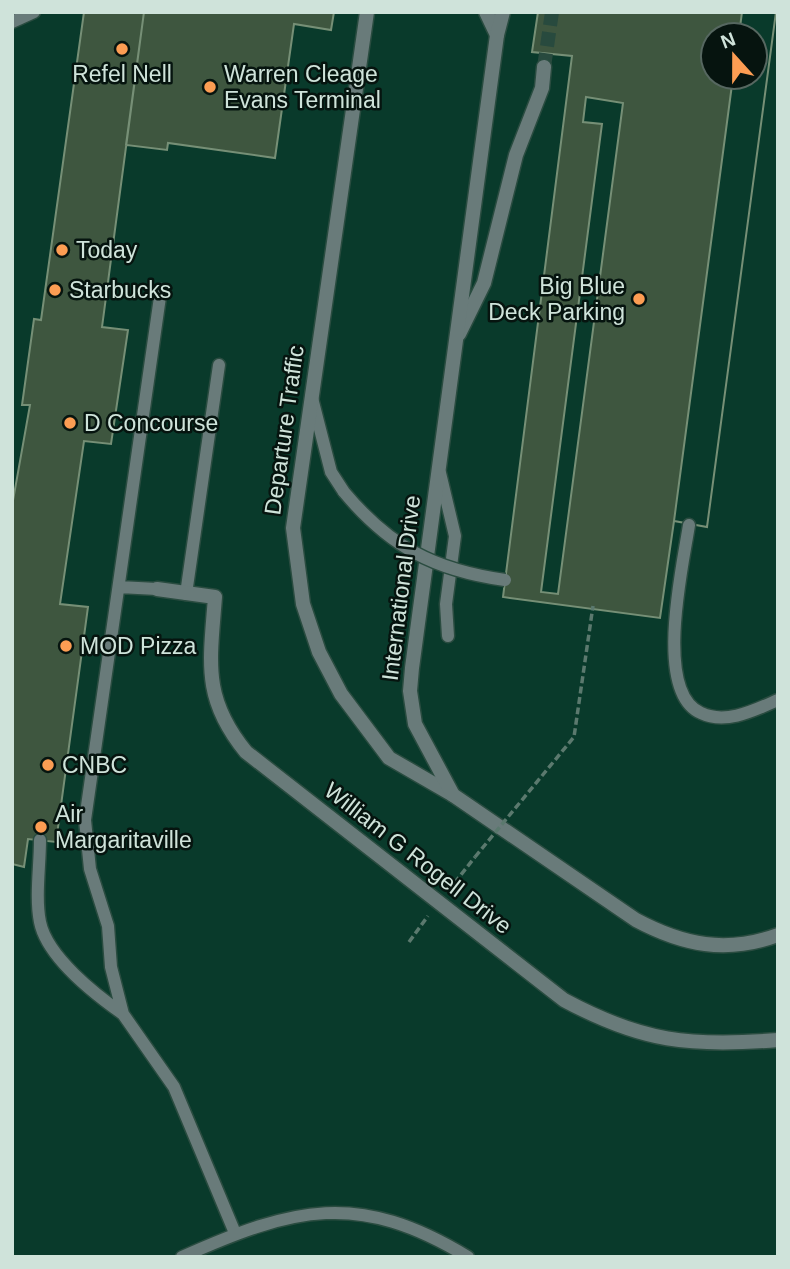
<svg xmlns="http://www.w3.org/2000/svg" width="790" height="1269" font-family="Helvetica,sans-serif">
	<rect width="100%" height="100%" fill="#0b2f23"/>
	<path fill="#093a2b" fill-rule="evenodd" d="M12,12h766v1245h-766zM713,35h42v42h-42z"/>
	<path fill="#3e563f" stroke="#768f76" stroke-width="2" fill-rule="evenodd" d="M84,12h60l-42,315 26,3 -17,114 -27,-3 -24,163 28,3 -32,235 -28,-3 -4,28 -12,-3v-358l18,-101h-8l12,-86 7,1z
		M144,12h190l-3,18 -37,-6 -19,134 -107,-15 -1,7 -41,-5z
		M538,12h238l-69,515 -33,-6 -14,97 -157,-21 69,-541 -40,-4zM713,35h42v42h-42z
		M742,12h34l-69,515 -33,-6 59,-444h22v-42h-16z
		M586,97l37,6 -65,491 -17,-2 61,-468 -19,-2z"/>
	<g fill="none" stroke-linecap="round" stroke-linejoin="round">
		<path stroke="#284a3e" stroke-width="14" stroke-dasharray="14 7" stroke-linecap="butt" d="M544,67l8,-55"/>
		<g stroke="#2a4c40" stroke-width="15">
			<path id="service" d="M12,22l22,-10
				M161,290l-76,530 5,49 18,57 3,41 12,47 51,73 61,146
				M312,398l19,74 13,20
				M440,473l15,63 -9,68 2,32
				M689,525c-6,40 -36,167 12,188 25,12 54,-3 77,-13
				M119,587l38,2
				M186,594l33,-229
				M40,840c0,26 -5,57 0,82 7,35 56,73 83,92
				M182,1257c112,-50 176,-67 286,0"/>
		</g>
		<g stroke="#2a4c40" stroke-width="17">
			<path id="minor" d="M367,12l-74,516 10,76 16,48 22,42 48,64 64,37
				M486,12l11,23
				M459,334l25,-51 32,-128 26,-67 2,-21
				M157,589l58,8c-5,66 -13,101 31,155l318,248c78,42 126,47 214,40"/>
		</g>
		<g stroke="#2a4c40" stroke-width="17">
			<path id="tertiary" d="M503,12l-6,23 -85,633 -2,23 5,33 38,71 183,125c47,25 90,34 142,15"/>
		</g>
		<path stroke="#5b796e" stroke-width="3.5" stroke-dasharray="7 3.5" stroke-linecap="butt" d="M448,891l27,-34
			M409,942l19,-26"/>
		<use href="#service" stroke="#697b7a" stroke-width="12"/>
		<use href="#minor" stroke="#697b7a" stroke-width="14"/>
		<use href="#tertiary" stroke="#697b7a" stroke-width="14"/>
		<g stroke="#2a4c40" stroke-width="15" stroke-linecap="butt">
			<path id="service-bridge" d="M344,492c46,55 90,78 161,88"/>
		</g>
		<path stroke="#5b796e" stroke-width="3.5" stroke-dasharray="7 3.5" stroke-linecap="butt" d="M475,857l99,-120 19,-131"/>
		<use href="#service-bridge" stroke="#697b7a" stroke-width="12"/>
	</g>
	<g fill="#fc9d53" stroke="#06140f" stroke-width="2.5">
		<circle cx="122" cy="49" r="7"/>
		<circle cx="210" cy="87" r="7"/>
		<circle cx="62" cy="250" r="7"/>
		<circle cx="55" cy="290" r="7"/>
		<circle cx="639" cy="299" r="7"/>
		<circle cx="70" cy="423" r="7"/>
		<circle cx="66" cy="646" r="7"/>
		<circle cx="48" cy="765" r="7"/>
		<circle cx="41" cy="827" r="7"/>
	</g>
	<g text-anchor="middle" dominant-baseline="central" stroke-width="5" stroke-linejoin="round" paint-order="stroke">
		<g font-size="23" fill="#cfe3da" stroke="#06140f" text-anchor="start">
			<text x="122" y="74" text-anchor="middle">Refel Nell</text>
			<text x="224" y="74">Warren Cleage<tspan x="224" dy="26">Evans Terminal</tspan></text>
			<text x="76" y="250">Today</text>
			<text x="625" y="286" text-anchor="end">Big Blue<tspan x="625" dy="26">Deck Parking</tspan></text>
			<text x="69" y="290">Starbucks</text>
			<text x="84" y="423">D Concourse</text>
			<text x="80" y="646">MOD Pizza</text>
			<text x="62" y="765">CNBC</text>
			<text x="55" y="814">Air<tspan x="55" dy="26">Margaritaville</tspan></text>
		</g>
		<g font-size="23" fill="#cfe3da" stroke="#06140f">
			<text transform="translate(284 430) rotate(-82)">Departure Traffic</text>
			<text transform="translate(401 588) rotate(-83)">International Drive</text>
			<text transform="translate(418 858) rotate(38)">William G Rogell Drive</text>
		</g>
	</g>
	<rect width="790" height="1269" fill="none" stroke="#cfe3da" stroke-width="28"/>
	<g transform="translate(734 56) rotate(339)"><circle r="33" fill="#06140f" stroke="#566760" stroke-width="2"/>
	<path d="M0-5L12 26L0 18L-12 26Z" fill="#fc9d53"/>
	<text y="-10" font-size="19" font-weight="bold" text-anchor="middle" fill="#cfe3da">N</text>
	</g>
</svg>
